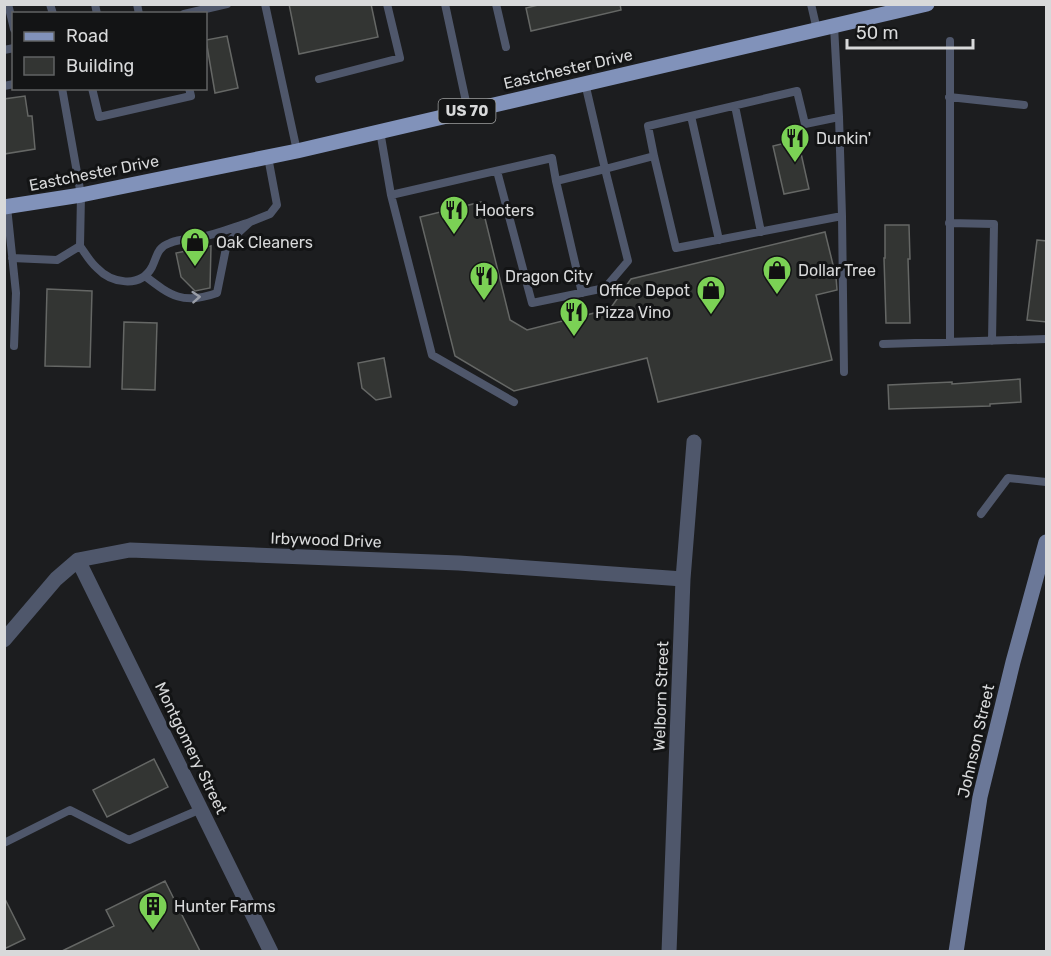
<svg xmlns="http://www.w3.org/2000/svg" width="1051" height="956" font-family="Rubik,sans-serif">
	<rect width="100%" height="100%" fill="#1c1d1f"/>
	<path fill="#333533" stroke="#656765" stroke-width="1.5" d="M289,4h82l7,33 -79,17z
		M542,4h78l1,6 -90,21 -5,-23z
		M227,36l11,52 -23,5 -9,-53z
		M25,96l3,20h4l3,33 -31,5v-55z
		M798,140l11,49 -25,5 -11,-48z
		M481,202l29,118 17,10 83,-21 21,-30 194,-47 11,45 1,13 -21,5 16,65 -174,42 -11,-44 -133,33 -59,-35 -35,-139z
		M885,225h24l1,34h-2l2,64h-24l-2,-65h1z
		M1037,240l10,1v81l-20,-2z
		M211,246l-1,42 -15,3 -14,-14 -5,-24z
		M47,289l45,2 -2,76 -45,-1z
		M124,322l33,1 -2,67 -33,-1z
		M384,358l7,39 -15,3 -14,-12 -4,-25z
		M1020,379l1,23 -31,2v2l-101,3 -1,-24 64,-3v2z
		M154,759l14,28 -61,30 -14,-27z
		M165,881l35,70h-138l52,-25 -8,-16z
		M4,897l21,42 -21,10z"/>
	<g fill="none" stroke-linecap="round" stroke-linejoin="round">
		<path stroke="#4f576b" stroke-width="8" d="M8,4l6,25
			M50,4l3,10
			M95,4l2,10
			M137,4l2,10
			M265,4l32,147
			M445,4l23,107
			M496,4l10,43
			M811,4l6,26
			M184,14l43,-10
			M950,41v301
			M4,50l10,-2
			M319,79l81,-21 -13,-54
			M4,86l10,-2
			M92,88l7,29 92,-21 -2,-8
			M949,97l75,8
			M735,106l26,126
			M691,116l28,124
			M380,131l11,64 41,160 82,47
			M654,156l22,92 166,-32 -3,-99
			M497,171l35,132 73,-15 23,-27 -23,-92 49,-13 -6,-30 149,-35 8,33 34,-7 -5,-91
			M556,181l26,112
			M391,195l161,-37 4,23 49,-12 -20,-86
			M7,207l9,86 -2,53
			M842,216l2,156
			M250,222l20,-8 7,-9 -9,-48
			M949,223l45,1 -2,117
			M80,246c5,7 10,16 17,22 14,15 43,21 55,-1 5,-10 5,-20 18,-24 9,-4 21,-4 31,-6 17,-3 33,-10 49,-15l-23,21 -10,50c-34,12 -46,3 -72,-17
			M12,258l45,2 23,-14 1,-51 -19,-107
			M883,344l163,-5
			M981,514l27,-36 38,4
			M4,843l66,-33 59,30 72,-31"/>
		<path stroke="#4f576b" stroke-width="15" d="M78,560l193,392
			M4,640l52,-61 22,-19 52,-10 329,13 224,16
			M669,952l14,-373 11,-137"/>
		<path stroke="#6b7898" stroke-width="15" d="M956,952l24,-155 33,-135 33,-120"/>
		<path stroke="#8192ba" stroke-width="15" d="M4,207l77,-12 216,-44 630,-147"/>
	</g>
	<defs><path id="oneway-chevron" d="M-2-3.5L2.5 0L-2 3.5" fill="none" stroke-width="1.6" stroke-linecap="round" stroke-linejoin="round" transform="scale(1.5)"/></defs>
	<use stroke="#9a9ea8" href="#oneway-chevron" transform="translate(196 297) rotate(-4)"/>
	<defs>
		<g id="restaurant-pin" transform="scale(1.5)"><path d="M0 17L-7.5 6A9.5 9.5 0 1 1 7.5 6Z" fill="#7bd155" stroke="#131415"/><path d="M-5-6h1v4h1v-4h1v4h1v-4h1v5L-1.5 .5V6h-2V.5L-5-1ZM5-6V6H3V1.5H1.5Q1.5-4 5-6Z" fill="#111"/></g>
		<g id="shop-pin" transform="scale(1.5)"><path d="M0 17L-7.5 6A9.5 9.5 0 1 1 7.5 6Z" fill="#7bd155" stroke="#131415"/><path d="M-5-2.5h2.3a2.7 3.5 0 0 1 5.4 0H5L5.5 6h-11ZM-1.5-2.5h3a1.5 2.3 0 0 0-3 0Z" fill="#111"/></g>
		<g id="building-pin" transform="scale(1.5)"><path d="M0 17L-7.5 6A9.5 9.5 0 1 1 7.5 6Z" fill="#7bd155" stroke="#131415"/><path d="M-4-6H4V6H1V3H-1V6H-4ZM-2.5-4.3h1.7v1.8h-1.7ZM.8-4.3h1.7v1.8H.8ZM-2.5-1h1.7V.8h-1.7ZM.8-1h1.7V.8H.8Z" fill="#111"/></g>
	</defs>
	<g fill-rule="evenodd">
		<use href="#restaurant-pin" x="795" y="138"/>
		<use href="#restaurant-pin" x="454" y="210"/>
		<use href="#shop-pin" x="195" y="242"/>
		<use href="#shop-pin" x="777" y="270"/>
		<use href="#restaurant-pin" x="484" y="276"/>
		<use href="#shop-pin" x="711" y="290"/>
		<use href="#restaurant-pin" x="574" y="312"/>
		<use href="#building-pin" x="153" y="906"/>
	</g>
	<g text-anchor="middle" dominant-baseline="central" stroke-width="6" stroke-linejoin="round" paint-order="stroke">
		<rect fill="#131415" stroke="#9d9e9f" stroke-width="1.5" x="438.5" y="99" width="57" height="24" rx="4.5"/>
		<g font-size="15" font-weight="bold" fill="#d8d9da">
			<text x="467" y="111">US 70</text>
		</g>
		<g font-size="16" fill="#d8d9da" stroke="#131415">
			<text transform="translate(568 69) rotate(-13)">Eastchester Drive</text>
			<text transform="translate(94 173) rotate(-11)">Eastchester Drive</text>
			<text transform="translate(326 540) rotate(2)">Irbywood Drive</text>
			<text transform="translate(661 696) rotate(-88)">Welborn Street</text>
			<text transform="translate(976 741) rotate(-77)">Johnson Street</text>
			<text transform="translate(191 748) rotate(64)">Montgomery Street</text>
		</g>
		<g font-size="16" fill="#d8d9da" stroke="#131415" text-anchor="start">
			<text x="816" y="138">Dunkin'</text>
			<text x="475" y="210">Hooters</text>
			<text x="216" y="242">Oak Cleaners</text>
			<text x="798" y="270">Dollar Tree</text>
			<text x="505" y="276">Dragon City</text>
			<text x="690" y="290" text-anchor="end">Office Depot</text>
			<text x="595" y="312">Pizza Vino</text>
			<text x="174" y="906">Hunter Farms</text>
		</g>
	</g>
	<rect width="1051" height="956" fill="none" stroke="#d8d9da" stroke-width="12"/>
	<rect x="12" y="12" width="195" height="78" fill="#131415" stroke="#626364" stroke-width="1.5"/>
	<rect x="24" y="32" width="30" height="9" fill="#8192ba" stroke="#626364" stroke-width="1.5"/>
	<text x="66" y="42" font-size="18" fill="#d8d9da">Road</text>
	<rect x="24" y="57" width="30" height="18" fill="#333533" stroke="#626364" stroke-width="1.5"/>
	<text x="66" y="72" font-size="18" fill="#d8d9da">Building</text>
	<path d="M847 39v9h126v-9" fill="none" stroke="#d8d9da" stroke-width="3"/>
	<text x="856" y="39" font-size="18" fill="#d8d9da" stroke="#131415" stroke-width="4.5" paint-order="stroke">50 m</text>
</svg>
